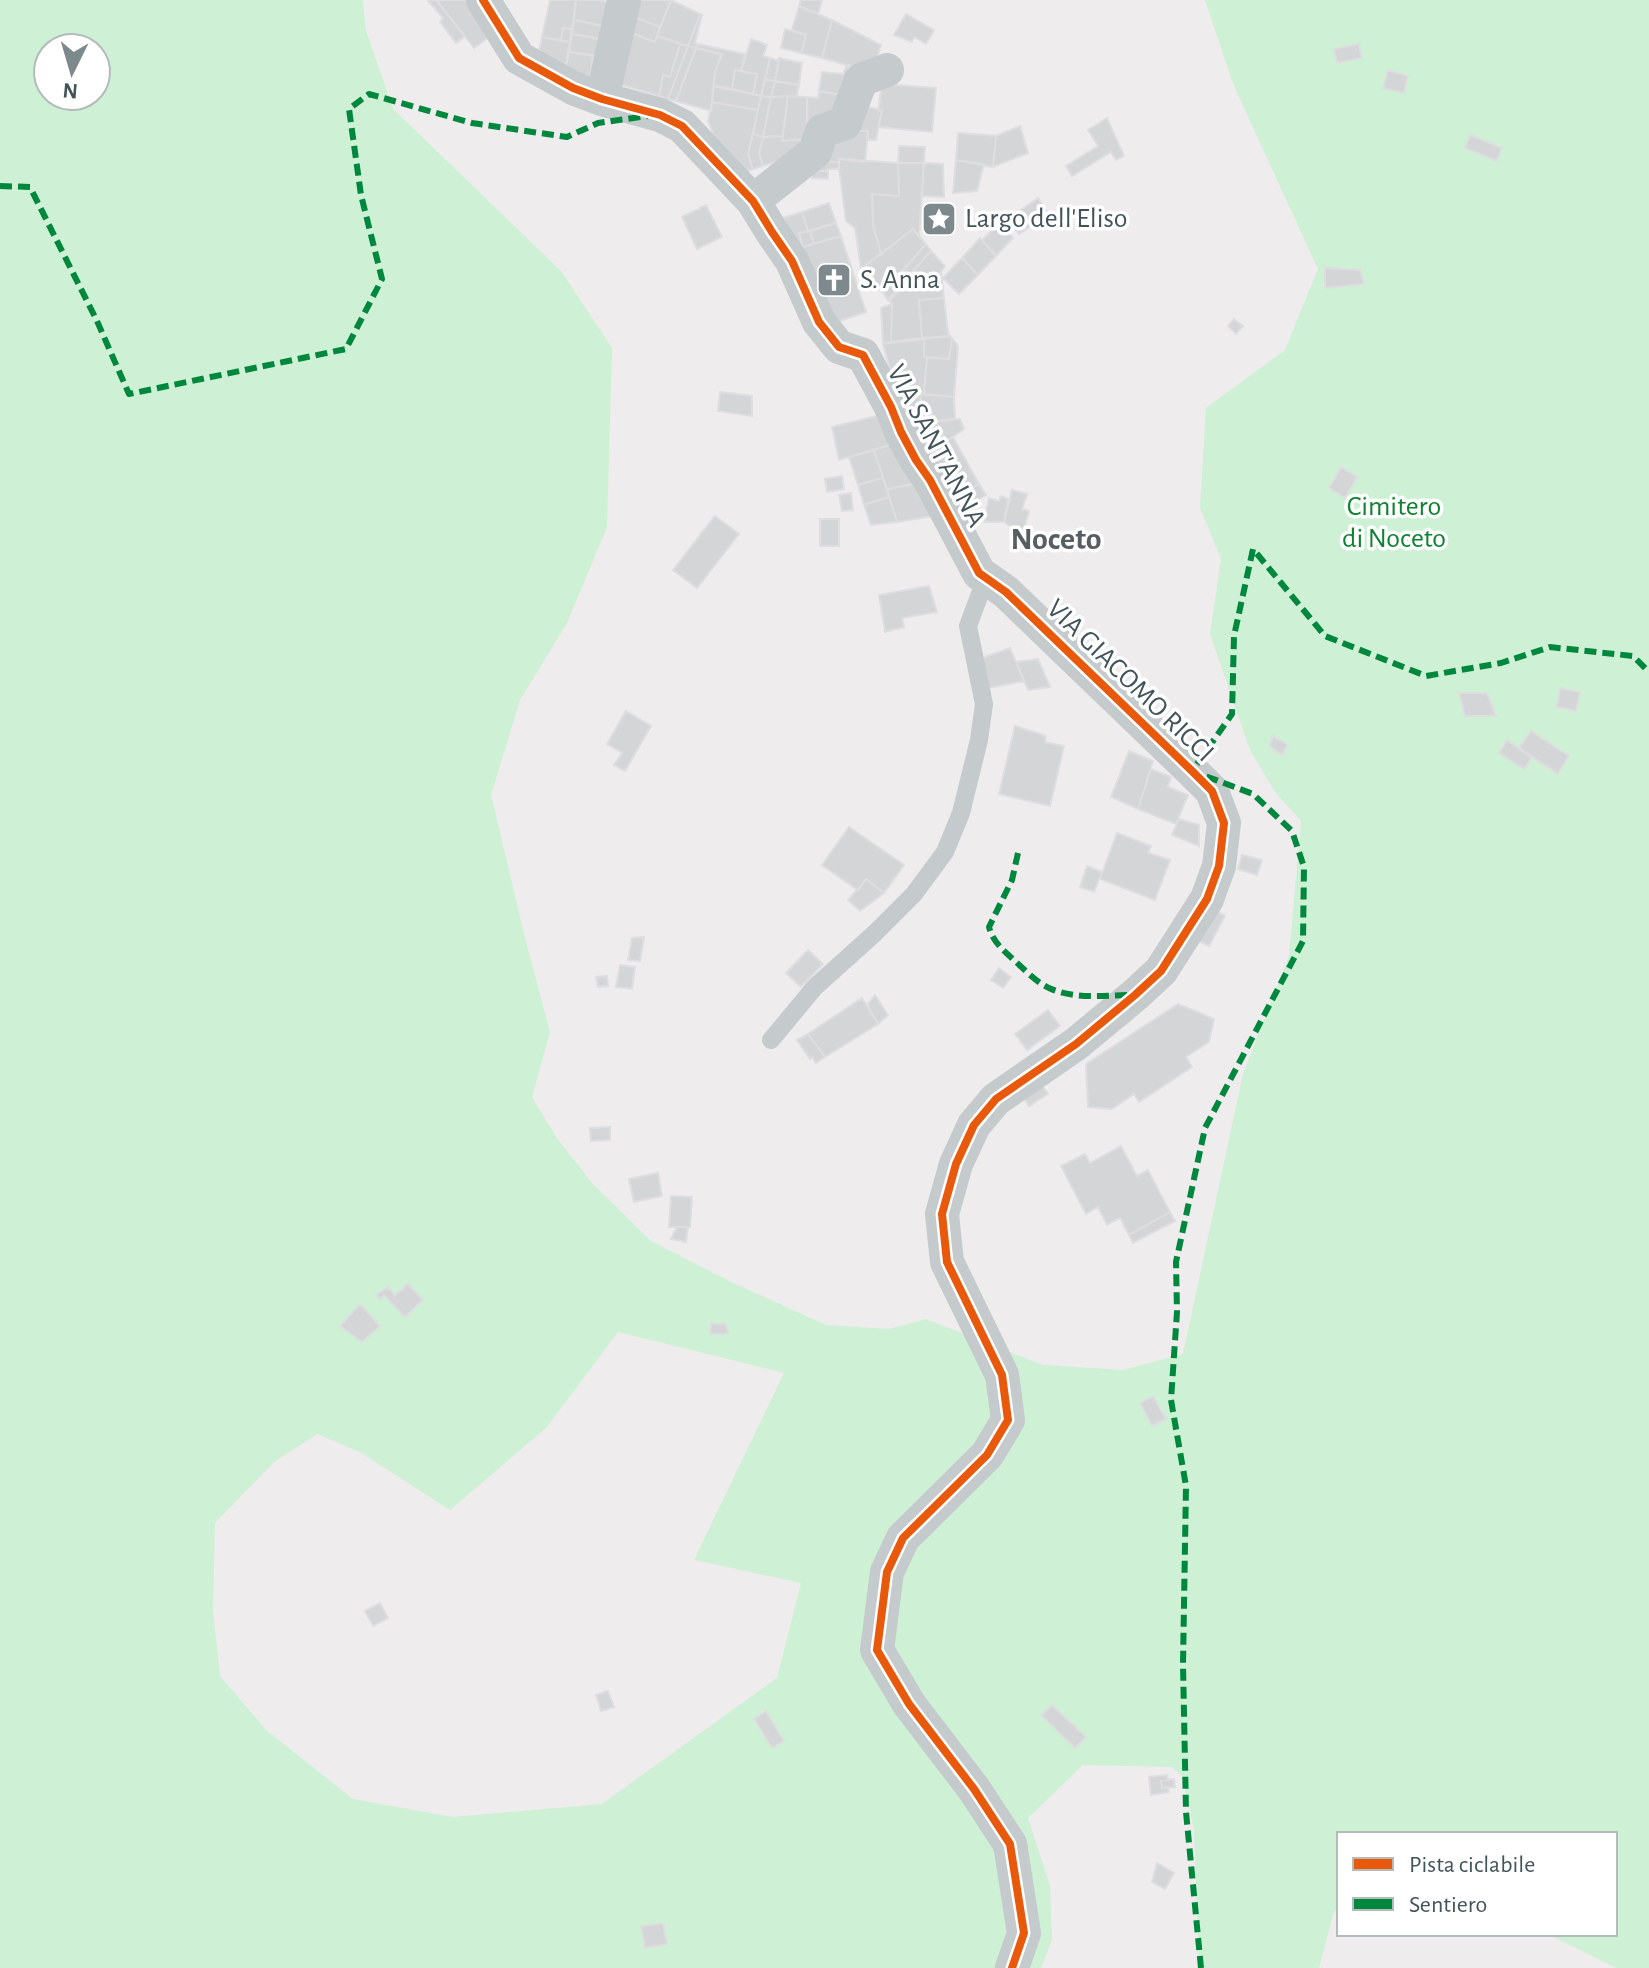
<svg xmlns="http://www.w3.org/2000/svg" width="1649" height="1968" font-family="'Alegreya Sans',sans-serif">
	<rect width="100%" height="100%" fill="#eeeced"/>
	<path fill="#cef0d4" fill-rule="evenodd" d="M0,0h363l3,31 27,78 168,162 51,77 -5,179 -40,96 -47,77 -29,95 34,143 25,94 -18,65 24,40 36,46 59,58 80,41 95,43 63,4 37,-10 117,46 80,5 60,-16 60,-280 46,-118 12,-135 -26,-29 -25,-42 -40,-116 11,-75 -21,-51 6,-100 79,-58 33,-81 -84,-183 -29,-86h444v1968h-33l-68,-34h67v-100h-276v70l-6,11 -14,53h-120l-5,-138 -11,-53 -11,-10 -89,-2 -55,53 22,68 2,54 -11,28h-1041zM48,48h48v48h-48zM618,1332l166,41 -90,187 107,23 -24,95 -175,126 -150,13 -99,-18 -87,-69 -46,-54 -7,-65 2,-88 59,-61 43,-28 43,18 90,58 96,-82z"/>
	<path fill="#d4d5d7" stroke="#dedee0" stroke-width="2" d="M429,0h7l29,36 -9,7 -16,-21 3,-4 -15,-17z
		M436,0h39l23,31 -24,17z
		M550,0h26l-4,29 -9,-1 -2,13 -19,-4z
		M576,0h23l13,3 -4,24 -34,-7z
		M634,0h37l-11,27 -31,-12z
		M671,0l29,14 -12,32 -31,-10z
		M801,0h21l-4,14 -19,-8z
		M799,6l33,14 -10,38 -21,-5 5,-18 -14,-5z
		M700,14l2,1 -7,28 3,1 -2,4 -8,-2z
		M906,14l28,16 -8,14 -12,-7 -2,5 -18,-7z
		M629,15l31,12 -5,15 -31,-12z
		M574,20l34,7 -2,13 -34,-6z
		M832,20l49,25 -9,27 -50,-14z
		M563,28l9,1 -2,13 -9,-1z
		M785,29l21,6 -5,18 -20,-5z
		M624,30l31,12 2,-6 23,8 -10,33 -7,-2 -4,21 -43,-13z
		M572,34l34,6 -3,17 -34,-5z
		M542,37l28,5 -5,30 -27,-15z
		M751,39l16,6 -4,11 7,2 -9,38 -8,-2 4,-20 -16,-3z
		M680,44l8,2 -20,53 -9,-3 4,-21 7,2z
		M698,44l47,10 -4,17 -6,-1 -3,19 -18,-3 1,-14 7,-18 -26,-6z
		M1359,44l3,14 -25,5 -3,-14z
		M688,46l8,2 -20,53 -8,-2z
		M696,48l26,6 -7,18 -4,39 -35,-10z
		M569,52l24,3 -3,21 -25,-4z
		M770,58l9,3 -4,20 -10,-1z
		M779,58l23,5 -3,22 -24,-4z
		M847,65h2l-8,30 -22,-4 3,-19 21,2z
		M735,70l22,4 -4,20 -21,-5z
		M1388,70l20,6 -4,17 -21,-5z
		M765,80l10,1 -4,16 -10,-1z
		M775,81l24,4 -2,11 -26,1z
		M882,84l54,4 -4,44 -54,-5 4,-17 -4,1z
		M714,86l47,10 -3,14 -46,-8z
		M819,91l22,4 -9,31 -25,-1v-28l11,1z
		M761,96l10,1 -8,40 -10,-3z
		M788,96l-5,40 -20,1 8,-40z
		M788,96l19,1 1,42 -26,2z
		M712,102l46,8 -10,44 5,15 -15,5 -23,-36 -7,-17z
		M862,106l20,4 -6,30h-8v-9h-10z
		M1107,118l17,38 -8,4 -5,-8 -39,24 -6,-10 32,-20 -10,-16z
		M1020,126l8,27 -35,14 3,-31z
		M858,131h10l-3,31 -26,-3v3h-20l5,-27z
		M958,133l38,3 -3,31 -37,-7z
		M753,134l10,3 -4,16 4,13 -10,3 -5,-15z
		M1470,135l32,13 -5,13 -32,-13z
		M783,136l-1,5 26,-2 1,13 -46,14 -4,-13 4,-16z
		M899,146l26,1 -1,16h-26z
		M839,159l59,4 1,33 -27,-2 1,31 8,29 -20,15 -6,-41 -9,-7 -7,-52z
		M956,160l28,4 -7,27 -24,2z
		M819,162h20v7h-11v2h-16z
		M898,163h26l-5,74 -6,-8 -32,25 -8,-29 -1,-31 27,2z
		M924,163l19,1 1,33 -22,-1z
		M812,171h16v8l-16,-1z
		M1038,198l11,17 -30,19 -11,-15z
		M829,203l7,20 -28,8 -6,-19z
		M706,205l16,32 -25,12 -15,-32z
		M802,212l6,19 -9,2 2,9 -9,3 -9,-27z
		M836,223l5,13 -27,8 -4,-13z
		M999,224l14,14 -17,18 -14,-16z
		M913,229l13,15 -43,49 -22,-24z
		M810,231l4,13 -11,3 -4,-14z
		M841,236l25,76 -38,13 -25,-78z
		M980,238l16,18 -18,19 -16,-17z
		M926,244l5,7 -43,49 -5,-7z
		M931,251l14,15 -4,6 -14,12 -16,-6 -22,23 -1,-1 14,-17z
		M962,258l16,17 -19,19 -16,-16z
		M1325,268l35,2 4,14 -39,4z
		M941,272l3,26 -25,2 3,38 -31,4 1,-38 -3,-3 22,-23 16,6z
		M944,298l4,35 2,3 -28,2 -3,-38z
		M892,304l-1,38 -8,2 -2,-36z
		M1234,319l9,7 -7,8 -8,-8z
		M950,336l2,2 -3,21 -25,-2v-18z
		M952,338l6,8 -4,51 -30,-3 3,-37 22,2z
		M924,339v18h3l-3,37h-4l4,22 -16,8 -15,-43 -10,-37z
		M720,392l32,4v20l-34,-5z
		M920,394l34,3 1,22 -19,2 -4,-8 -8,3z
		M932,413l14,28 7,-4 26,47 -31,18 -40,-78z
		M885,414l18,27 -64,19 -7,-33z
		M960,419l4,10 -11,8 -7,4 -10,-20z
		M903,441l17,42 -33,6 -13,-39z
		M874,450l9,28 -25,7 -9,-28z
		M1341,467l16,10 -12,21 -16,-10z
		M842,476l2,13 -17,3 -2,-13z
		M883,478l6,19 -25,8 -6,-20z
		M928,481l6,35 -37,6 -10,-33z
		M979,484l7,11 -32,19 -6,-12z
		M1012,490l15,4 -5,15 7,2 -6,23 -19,-12z
		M851,493l2,17 -11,1 -3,-16z
		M1001,496l7,3 -4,23h-20l5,-24 10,3z
		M889,497l8,25 -26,3 -7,-20z
		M715,516l24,18 -42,54 -24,-18z
		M820,519h19v27h-19z
		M929,586l8,26 -35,6 2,9 -19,5 -6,-37z
		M1010,648l14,33 -36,7 -6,-30z
		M1038,659l12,28 -22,3 -12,-28z
		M1560,688l20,4 -4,19 -19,-4z
		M1459,693h28l9,23h-31z
		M626,711l25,15 -26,45 -11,-6 8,-12 -15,-9z
		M1015,726l31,10 -1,6 19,4 -14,60 -51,-12z
		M1531,731l38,25 -11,18 -39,-26z
		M1273,736l15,9 -6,10 -13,-9z
		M1507,740l25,18 -8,11 -25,-16z
		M1129,751l24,10 -15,48 -27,-12z
		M1151,769l20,8 -3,10 20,8 -12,29 -38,-15z
		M1179,819l20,6v21l-27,-11z
		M849,827l55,38 -20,28 -18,-14 -8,11 -36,-25z
		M1117,833l34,13 -3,7 22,7 -15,40 -55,-21z
		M1242,855l20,5 -5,15 -19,-6z
		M1087,866l15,6 -8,20 -14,-5z
		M866,879l18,14 -24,18 -12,-11z
		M1214,910l11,6 -16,30 -12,-6z
		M644,937l-4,24 -12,-1 4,-22z
		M808,950l15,14 -22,23 -15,-14z
		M620,965l15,2 -3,22 -16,-2z
		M999,968l12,9 -8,11 -12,-8z
		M607,976l1,10 -10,1 -2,-10z
		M875,995l13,20 -10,9 -11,-19z
		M862,998l16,26 -53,33 -17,-23z
		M1178,1004l36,15 -5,23 -23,15 6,10 -53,35 -5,-8 -22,15 -24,-2 -2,-43z
		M1048,1010l12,16 -33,24 -12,-16z
		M808,1034l17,23 -9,6 -4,-6 -2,2 -13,-19z
		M1039,1081l9,13 -19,12 -8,-13z
		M610,1127v13l-19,1 -1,-13z
		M1121,1146l16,30 11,-6 22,42 -41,23 -9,-17 -13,7 -9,-18 -12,7 -25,-48 24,-12 5,9z
		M658,1173l4,23 -28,6 -5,-23z
		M671,1196l21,1 -2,30h-21z
		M1170,1212l5,9 -42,22 -4,-8z
		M677,1227h11l-2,15 -15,-3z
		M408,1284l15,16 -18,17 -21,-22 -3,4 -5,-4 12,-8 7,8z
		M360,1304l20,22 -18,16 -22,-16z
		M711,1323l15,1 2,10h-18z
		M1153,1396l13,23 -14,7 -12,-23z
		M380,1603l8,15 -15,8 -8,-15z
		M608,1691l6,16 -13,4 -5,-16z
		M1052,1705l34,32 -11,11 -34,-33z
		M766,1711l18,30 -12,7 -18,-29z
		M1167,1775l1,5 -7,1 1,7h6l1,4 -18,3 -2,-18z
		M1174,1779l1,8 -13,1 -1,-7z
		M1157,1863l17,10 -9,16 -13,-7z
		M663,1923l4,21 -22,4 -4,-22z"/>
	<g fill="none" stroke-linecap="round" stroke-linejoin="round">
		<path stroke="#c5cacc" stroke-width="18" d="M771,1040l44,-53 60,-54 39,-39 31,-42 16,-39 18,-73 5,-36 -16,-78 13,-35 -2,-18"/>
		<path stroke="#c5cacc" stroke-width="34" d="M483,0l36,58 54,30 29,11 58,16 22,11 71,75 19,31 20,29 27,61 20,25 24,8 28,52 10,25 15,28 14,20 49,93 27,19 186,179 20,20 12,32 -5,43 -12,33 -46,72 -26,24 -59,49 -80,55 -22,26 -18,39 -14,50 5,48 55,113 6,45 -21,35 -84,83 -16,34 -10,78 32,54 65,85 36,55 14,89 -12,35
			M602,99l22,-99
			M753,201l62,-49 7,-21 23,-8 16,-43 26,-10"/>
		<path stroke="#00873e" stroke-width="6" stroke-dasharray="12 6" stroke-linecap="butt" d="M0,186l30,1 67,134 32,73 217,-45 36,-70 -21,-84 -12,-86 20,-15 103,29 95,14 31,-14 50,-7
			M1018,853l-6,27 -23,47c4,15 14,23 26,34 10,9 21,21 34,27 25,12 59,7 86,7
			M1201,1968l-15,-156 -3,-148 3,-178 -15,-86 6,-88 -1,-50 29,-134 98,-187 1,-74 -12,-36 -39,-37 -61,-23 40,-57 2,-78 19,-87 72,87 101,40 75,-13 49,-16 83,9 16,16"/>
		<g stroke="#fff" stroke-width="13">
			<path id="cycleway" d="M483,0l36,58 54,30 29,11 58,16 22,11 71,75 19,31 20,29 27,61 20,25 24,8 28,52 10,25 15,28 14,20 49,93 27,19 186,179 20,20 12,32 -5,43 -12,33 -46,72 -26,24 -59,49 -80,55 -22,26 -18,39 -14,50 5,48 55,113 6,45 -21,35 -84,83 -16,34 -10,78 32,54 65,85 36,55 14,89 -12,35"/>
		</g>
		<use href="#cycleway" stroke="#e8590c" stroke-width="8"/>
	</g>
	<defs>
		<g id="sight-square" transform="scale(1.8)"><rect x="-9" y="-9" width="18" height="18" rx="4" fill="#7e898d" stroke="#fff"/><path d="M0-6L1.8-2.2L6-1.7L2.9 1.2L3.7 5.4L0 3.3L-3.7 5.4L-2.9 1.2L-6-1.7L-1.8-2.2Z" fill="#fff"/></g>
		<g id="church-square" transform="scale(1.8)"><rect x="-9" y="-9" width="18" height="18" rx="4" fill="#7e898d" stroke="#fff"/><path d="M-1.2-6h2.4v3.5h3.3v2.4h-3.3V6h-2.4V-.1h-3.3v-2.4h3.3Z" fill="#fff"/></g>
	</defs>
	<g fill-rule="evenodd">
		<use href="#sight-square" x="939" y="219"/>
		<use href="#church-square" x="834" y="280"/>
	</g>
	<g text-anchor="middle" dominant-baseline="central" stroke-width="7" stroke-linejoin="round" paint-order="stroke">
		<g font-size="28" fill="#42545a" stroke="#fff" text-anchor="start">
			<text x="965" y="219">Largo dell'Eliso</text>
			<text x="860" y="280">S. Anna</text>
		</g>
		<g font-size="28" fill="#42545a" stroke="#fff">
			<text transform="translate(936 446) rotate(62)">VIA SANT'ANNA</text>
			<text transform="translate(1130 681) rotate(44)">VIA GIACOMO RICCI</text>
		</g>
		<g font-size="28" fill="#0d8230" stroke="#fff">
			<text x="1394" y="507">Cimitero<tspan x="1394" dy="32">di Noceto</tspan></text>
		</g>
		<g font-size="32" font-weight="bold" fill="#575e61" stroke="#fff">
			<text x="1056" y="539">Noceto</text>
		</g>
	</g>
	<rect x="1337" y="1832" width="280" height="104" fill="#ffffff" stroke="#b3bbbd" stroke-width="2"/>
	<rect x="1353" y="1858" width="40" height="12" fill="#e8590c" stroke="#b3bbbd" stroke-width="2"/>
	<text x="1409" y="1872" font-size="24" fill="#42545a">Pista ciclabile</text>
	<rect x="1353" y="1898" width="40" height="12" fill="#00873e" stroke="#b3bbbd" stroke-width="2"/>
	<text x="1409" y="1912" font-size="24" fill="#42545a">Sentiero</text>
	<g transform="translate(72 72) rotate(185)"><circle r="38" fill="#ffffff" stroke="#b3bbbd" stroke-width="2"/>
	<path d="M0-6L14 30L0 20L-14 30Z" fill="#7e898d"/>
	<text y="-12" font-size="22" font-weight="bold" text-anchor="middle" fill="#42545a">N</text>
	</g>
</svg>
